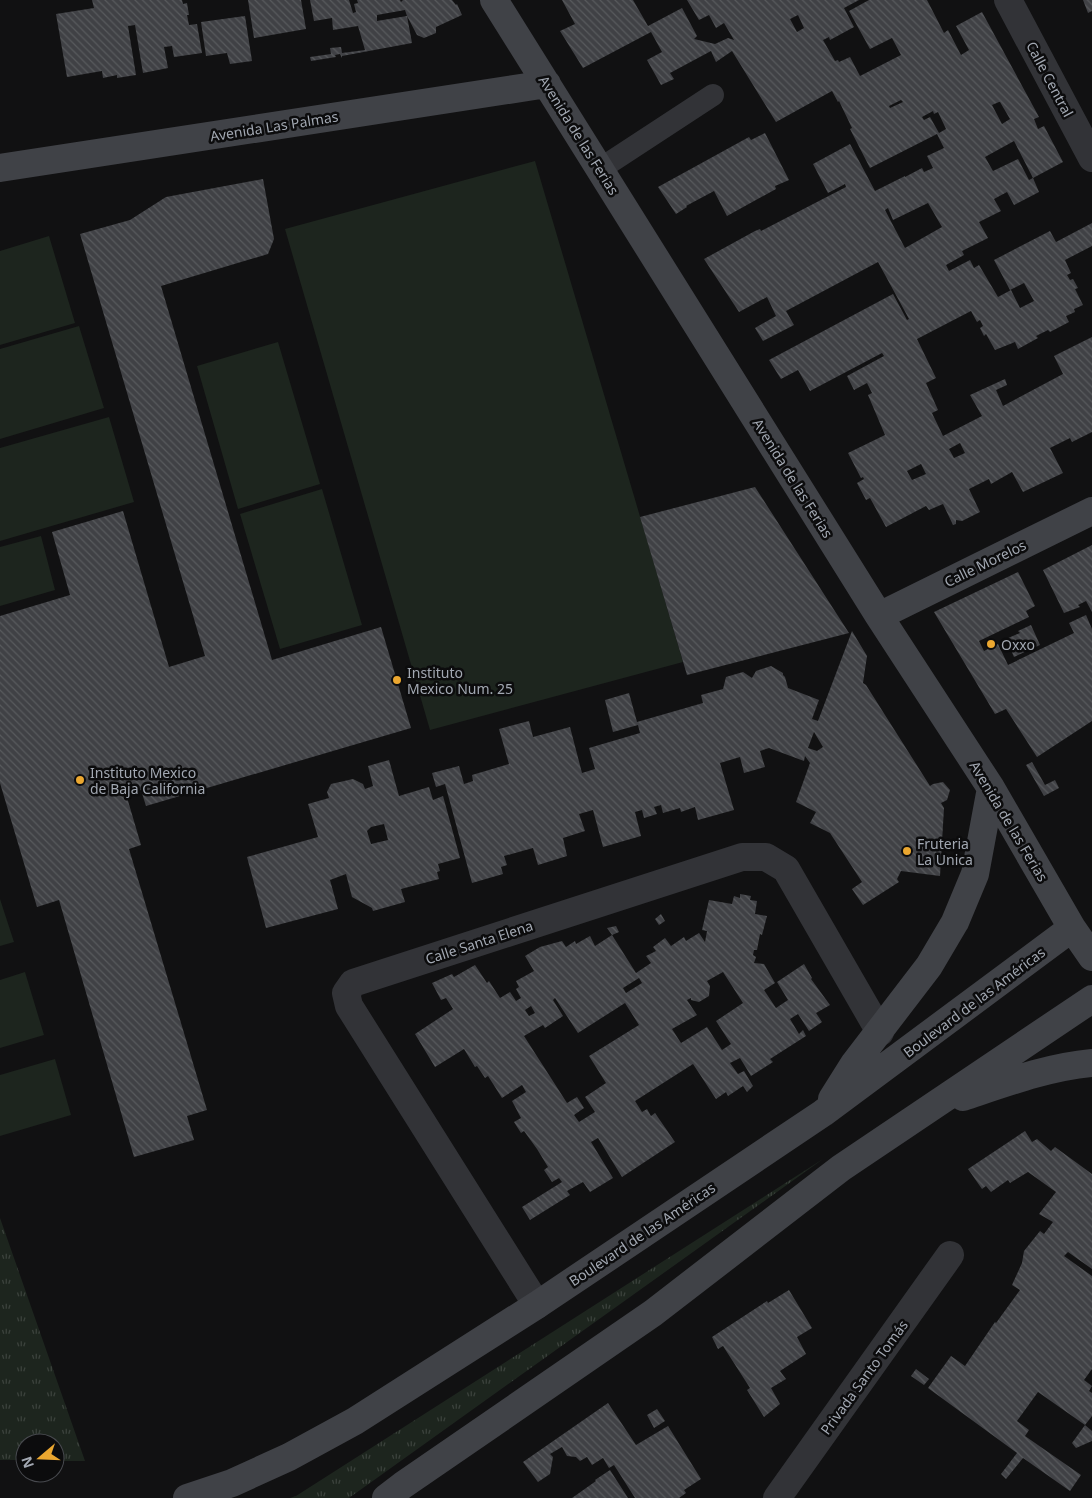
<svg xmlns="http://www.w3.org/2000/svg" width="1092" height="1498" font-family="'Noto Sans',sans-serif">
	<defs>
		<pattern id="grass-tufts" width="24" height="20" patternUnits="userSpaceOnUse" patternTransform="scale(1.25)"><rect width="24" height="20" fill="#1d251e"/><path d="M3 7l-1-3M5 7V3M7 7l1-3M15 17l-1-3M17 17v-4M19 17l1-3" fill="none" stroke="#3b423c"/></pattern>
		<pattern id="building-back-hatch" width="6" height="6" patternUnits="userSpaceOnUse" patternTransform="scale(1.25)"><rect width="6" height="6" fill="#404145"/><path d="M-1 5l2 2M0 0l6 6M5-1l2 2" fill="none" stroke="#585a5d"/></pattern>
	</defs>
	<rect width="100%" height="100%" fill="#111112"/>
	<path fill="url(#grass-tufts)" d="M823,1159l-474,339h-59l6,-2z
		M0,1218l85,243h-30v-18h-30v17h-25z"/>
	<path fill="#1d251e" d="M535,161l148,501 -253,68 -145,-501z
		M49,236l26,87 -75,22v-94z
		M79,326l25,82 -104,31v-90z
		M278,342l42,142 -82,25 -41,-143z
		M109,417l25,85 -134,39v-93z
		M322,489l40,136 -82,24 -40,-135z
		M41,536l14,54 -55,16v-59z
		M0,899l14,43 -14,4z
		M25,972l19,63 -44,13v-68z
		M55,1059l16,56 -71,21v-61z"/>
	<path fill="url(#building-back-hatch)" fill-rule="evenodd" d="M92,0h90l1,4 4,-1 2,12h-2l2,10 8,-1 5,29 -28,4 -2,-11 -8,1 4,21 -25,5 -8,-48 -7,1 8,49 -19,3v-3l-14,3 -1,-7 -35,6 -11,-63 38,-6z
		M248,0h53l5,29 -52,9z
		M310,0h39l4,13 3,-1 -2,-8 4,-1 -1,-3h43l1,2 2,-2h49l4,5 1,-1 5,11 -26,12v6l-12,5 -7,-3 -10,-19 5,27 -70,13v2l-2,-4 -5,1 1,2 -25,4 -1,-4 21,-3 -1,-6 11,-1 1,6 23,-3 -7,-24 -25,4 -1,-12 -18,3zM405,10l2,6 -30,5v-6z
		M562,0h71l15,26 34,-18 15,28 -3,3 21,5 13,-6 6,2 -10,-17 -8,5 -7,-13 -10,5 -12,-20h172l-15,8 10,19 -24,13 -1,-3 -6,3 12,21 3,-1 1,2 11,-5 10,19 41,-21 -9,-17 -22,11 -21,-38 20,-11h58l17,33 4,-3 13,25 8,-5 -13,-24 26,-14 57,105 -5,2 4,10 6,-3 19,36 -30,16 -19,-37 -29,16 8,14 25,-12 11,21 4,-2 6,14 -25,13 -7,-13 -13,7 7,12 -22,11 9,16 -26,13 2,4 -18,10 3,6 21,-11 4,8 5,-3 19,32 13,-7 9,18 14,-7 -10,-18 -14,7 -16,-30 56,-29 6,11 36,-19v23l-27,14 6,13 -4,2 3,5 3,-1 5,9 -3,1 8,16 -9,4 1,3 -9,4 3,6 -19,10 -2,-2 -12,6 2,2 -20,11 -3,-7 -20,8 -9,-16 -2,2 -4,-8 3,-2 -3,-6 -3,2 -6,-11 -54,28 19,39 -10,5 12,27 -6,3 11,23 39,-20 -12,-21 35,-16 2,6 -11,5 7,16 60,-32 -9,-18 38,-19v95l-20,10 -2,-4 -20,10 13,25 -40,19 -11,-20 -21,12 -2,-5 -20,10 11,23 -18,9 -6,-1v4l-3,1 -10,-21 -14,6 -3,-4 -40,21 -16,-29 -4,2 -9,-17 7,-4 -1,-2 -2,1 -13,-25 37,-18 -17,-40 4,-2 -5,-10 -13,7 -7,-14 37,-20 -2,-3 -72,38 -12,-21 -17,9 -12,-19 124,-66 14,26 2,-1 -31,-57 -92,49 8,14 -31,16 -8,-13 21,-12 -9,-19 -28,15 -35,-53 51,-28 5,-2 1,2 85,-44 -1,-3 -17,9 -15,-29 37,-20 25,47 30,-15v1l17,-9 2,4 9,-4 -6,-12 17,-8 -7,-14 -67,34 -20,-39 2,-1 -13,-27 -1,1 -6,-11 -56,31 -44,-71 -16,11 -5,-11 -41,22 4,6 -13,6 -14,-25 15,-8 -11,-20 -68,36 -23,-37 15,-7zM798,15l6,13 -7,4 -7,-13zM901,100l2,2 -13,6 -1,-2zM999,102h1l10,17 -8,5 -10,-19zM933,111l1,3 4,-2 8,17 -7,4 -9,-16 -6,3 -2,-3zM928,203l14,24 -37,21 -20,-38 3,-2 5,12zM960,443l5,10 -11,5 -5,-9zM921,464l5,10 -14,6 -5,-9z
		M1083,0h9v11l-4,2z
		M245,16l7,45 -22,3 -3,-11 -21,3 -5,-34z
		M765,133l24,47 -14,6 1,3 -49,27 -13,-25 -28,15 1,1 -11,7 -18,-27 91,-50 2,3z
		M263,179l11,60 -6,15 -107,32 111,374 109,-33 30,101 -265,78 -5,-16 -15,4 15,51 -12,4 78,261 -20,6 7,24 -60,17 -75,-257 -22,7 -37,-124v-167l70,-21 -18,-63 71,-21 46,156 36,-11 -125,-422 50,-14 36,-23z
		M755,487l94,146 -162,42 -47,-158z
		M1092,545v67l-6,-11 -8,4 2,2 -16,6 -21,-43z
		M1018,572l17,34 -9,5 3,6 -50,24 5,10 14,-7 10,21 66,-32 -5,-10 17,-8 6,14v92l-55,36 -31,-48 -11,5 -61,-102z
		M1031,625l9,20 -26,12 -8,-18 14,-6 -2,-2z
		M852,631l15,25 -4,27 3,2 64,101 3,-2 10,-2 7,8 -3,10 -6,3 3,5 -4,68 -39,-5 -4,8 2,3 -36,23 -11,-16 10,-7 -32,-49 -20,-10 6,-11 -20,-10 14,-39 -5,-7 -1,5 -35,-13 -9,3 5,16 -21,6 -4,-16 -20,6 14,47 -36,10 -3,-13 -14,5 -1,-4 -17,5 -2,-8 -7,2 3,7 -13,4 -2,-8 -7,2 6,24 -38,11 -10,-37 -14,4 6,17 -22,7 4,18 -29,9 -5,-17 -29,8 3,9 -6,2 2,7 -31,9 -27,-99 -9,3 -4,-14 27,-7 5,18 9,-3 -1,-6 37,-11 -10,-35 30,-8 4,16 37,-10 12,46 13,-4 -6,-21 51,-15 -2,-8 -25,7 -8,-32 24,-7 8,29 66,-19 -2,-8 22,-6 3,-12 17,-5 9,6 4,-7 15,-5 12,7v2l2,2 3,11 31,12 -7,19 6,2zM814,732l9,15 -6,4 -9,-3z
		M389,760l10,36 30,-9 4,13 10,-4 17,62 -22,6 2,7 -3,1 2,7 -38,10 4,13 -32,9 -1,-3 -20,-11 -6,-23 -16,6 8,29 -72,19 -19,-71 71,-20 -10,-33 21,-6 -2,-6 4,-8 22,-5 10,5 2,5 8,-3 -5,-20zM384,824l4,16 -17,4 -4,-13 4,-4z
		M1032,762l13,23 10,-5 4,8 -15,8 -18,-31z
		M740,894l11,2 -1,4 7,1 -2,13 12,2 -5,19 -2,-1 -3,16h-3l-1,5 3,2 -2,6 10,1 11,19 -11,7 12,18 12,-8 -11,-18 27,-18 8,14 -1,1 19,26 -14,8 6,9 -13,9 -11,-17 -8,5 9,15 4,-4 3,6 -36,23 3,3 -22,14 -11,-18 -10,5 8,11 6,-3 9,15 -6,6 -4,-6 -15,10 -2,-4 -10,7 -23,-35 -58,37 7,11 5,-3 4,7 4,-3 20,29 -53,35 -24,-39 -7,4 22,36 -23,14 -7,-10 -16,9 3,4 -40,25 -8,-13 40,-25 -3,-4 -7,4 -8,-12 4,-3 -11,-18 -13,-18 -3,2 -7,-11 7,-4 -9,-17 14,-9 -4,-7 -20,13 -14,-22 -3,2 -8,-12 -2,1 -11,-18 -29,18 -20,-33 38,-25 -7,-11 -5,2 -9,-17 20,-9 2,3 21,-12 12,18 2,-2 11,17 10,-6 6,9 5,-3 -5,-9 3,-2 -3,-6 18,-10 -9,-15 15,-9 22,-6 4,6 9,-6 1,3 14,-8 5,10 17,-11 24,38 15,-10 -5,-7 10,-5 -3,-4 12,-9 6,8 13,-9 2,4 13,-8 6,9 2,-11 -5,-1 7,-30 23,4 2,-8 6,2zM723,972l20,31 -27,18 15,23 -9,6 -15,-23 -26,16 -9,-14 25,-14 -10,-15 4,-2v2l8,2 10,-6 1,-10 -3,-5zM639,978l3,5 -16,10 -3,-5zM555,998l23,35 47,-30 14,22 -50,31 17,27 -21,14 10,15 -16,10 -5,-7 10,-7 -7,-11 -10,6 -43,-67 19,-11 2,3 18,-12 -10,-16zM531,1006l4,7 -6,3 -4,-6z
		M661,914l4,7 -6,4 -4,-6z
		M616,926l3,6 -7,3 -5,-7z
		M1025,1131l7,11 5,-3 14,12 4,-4 37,27v95l-24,-17 -4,4 28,20v93l-8,11 8,6 -3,5 3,2v23l-7,9 -47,-33 -21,29 12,9 -4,6 56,39 -11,16 -47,-33 -17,21 -5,-5 16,-21 -89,-65 23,-32 14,10 30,-44 1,1 24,-33 -8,-5 10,-22 2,-12 16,-20 4,3 9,-12 -14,-8 17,-22 -28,-20 -18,11 -2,-3 -17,12 -5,-6 -4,3 -14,-20z
		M789,1290l23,38 -15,9 9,17 -26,17 6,8 -15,9 9,16 -16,13 -17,-27 3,-2 -27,-42 -5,3 -6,-12 55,-36 1,2z
		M916,1369l13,10 -5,6 -13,-9z
		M608,1403l28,42 32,-19 33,53 -17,11 2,3 -7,5h-44l-21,-33 -5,3 -6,-10 -11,7 -5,-8 -7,4 -4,-4 -9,-1 -5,-9 -12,7 3,3 -3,17 -12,8 -15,-20z
		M657,1409l8,12 -11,7 -7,-13z
		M1085,1425l7,6v10l-16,7 -4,-5z
		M610,1470l18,28h-56l24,-17 -1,-1z"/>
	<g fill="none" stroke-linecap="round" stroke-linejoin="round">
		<path stroke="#323337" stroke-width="22" d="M600,169l113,-74"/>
		<path stroke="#323337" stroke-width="28" d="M1008,0l84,158
			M537,1305l-188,-299 -3,-13 7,-10 389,-126h24l20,12 94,163
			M777,1498l173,-243"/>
		<path stroke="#404247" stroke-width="28" d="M494,0l385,616 112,172 81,140 20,29
			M0,168l547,-84
			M879,616l213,-105
			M963,1097c42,-14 85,-30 129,-34
			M832,1099l22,-35 75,-98 26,-44 20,-48 16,-86
			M187,1498l45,-15 57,-26 66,-36 182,-116 286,-192 249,-185
			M386,1498l17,-13 250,-172 188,-145 251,-169"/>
	</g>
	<g fill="#eba730" stroke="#0c0c0d" stroke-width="2">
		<circle cx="991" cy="644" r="5"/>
		<circle cx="397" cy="680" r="5"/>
		<circle cx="80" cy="780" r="5"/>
		<circle cx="907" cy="851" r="5"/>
	</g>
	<g text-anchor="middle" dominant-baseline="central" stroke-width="5" stroke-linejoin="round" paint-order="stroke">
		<g font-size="14" fill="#a2a8b2" stroke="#0c0c0d">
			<text transform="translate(1050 79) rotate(62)">Calle Central</text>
			<text transform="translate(274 126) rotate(-9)">Avenida Las Palmas</text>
			<text transform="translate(579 135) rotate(58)">Avenida de las Ferias</text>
			<text transform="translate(793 478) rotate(58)">Avenida de las Ferias</text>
			<text transform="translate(985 563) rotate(-26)">Calle Morelos</text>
			<text transform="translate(1009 821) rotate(59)">Avenida de las Ferias</text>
			<text transform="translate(479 942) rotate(-18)">Calle Santa Elena</text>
			<text transform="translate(974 1002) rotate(-37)">Boulevard de las Américas</text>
			<text transform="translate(642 1234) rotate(-34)">Boulevard de las Américas</text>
			<text transform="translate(864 1377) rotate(-54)">Privada Santo Tomás</text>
		</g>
		<g font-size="14" fill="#a2a8b2" stroke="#0c0c0d" text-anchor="start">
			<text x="1001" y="644">Oxxo</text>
			<text x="407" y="672">Instituto<tspan x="407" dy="16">Mexico Num. 25</tspan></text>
			<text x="90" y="772">Instituto Mexico<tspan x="90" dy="16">de Baja California</tspan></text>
			<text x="917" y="843">Fruteria<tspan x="917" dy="16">La Unica</tspan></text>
		</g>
	</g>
	<g transform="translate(40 1458) rotate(251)"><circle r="24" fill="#0c0c0d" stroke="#484a4f"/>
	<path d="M0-4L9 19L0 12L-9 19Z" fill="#eba730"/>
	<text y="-8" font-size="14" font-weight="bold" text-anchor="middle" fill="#a2a8b2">N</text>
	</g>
</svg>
